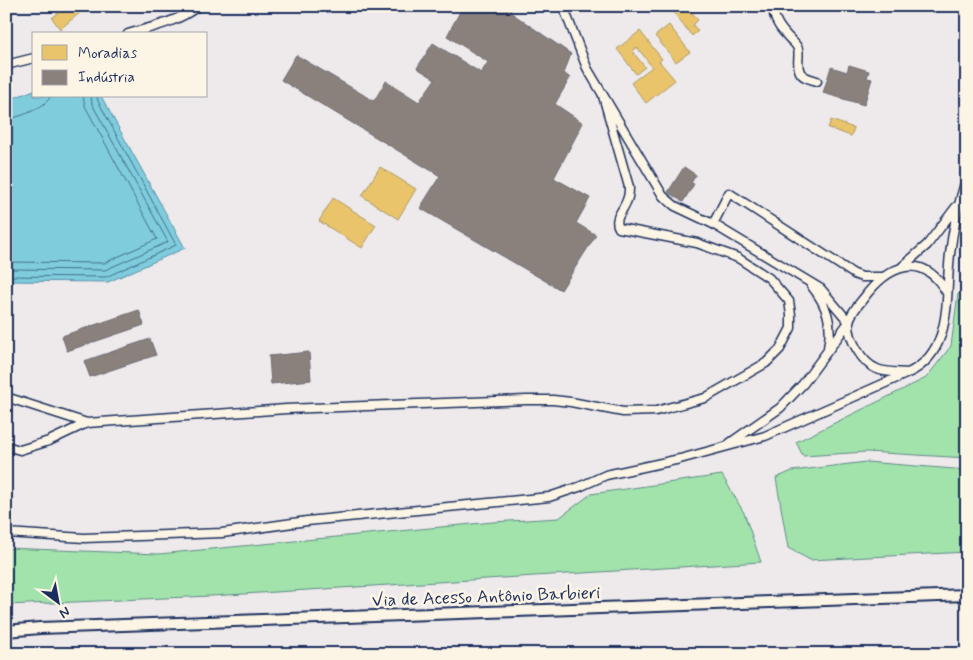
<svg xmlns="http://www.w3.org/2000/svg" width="973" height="660" font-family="Mynerve,sans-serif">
	<rect width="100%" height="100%" fill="#eeeaeb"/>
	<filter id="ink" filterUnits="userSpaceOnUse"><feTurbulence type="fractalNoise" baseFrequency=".02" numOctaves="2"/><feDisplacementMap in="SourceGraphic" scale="10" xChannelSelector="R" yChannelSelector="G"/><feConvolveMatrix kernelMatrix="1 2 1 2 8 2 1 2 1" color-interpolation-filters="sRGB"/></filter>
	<g filter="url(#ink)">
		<path fill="#a2e3ac" stroke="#5e8985" d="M958,294l9,1v163l-101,-6 -63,4 -7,-14 130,-64 25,-32z
			M866,462l101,8v82l-157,8 -22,-12 -12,-70 16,-7z
			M722,475l22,38 17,49 -550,34 -205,9v-57l153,6 334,-32 66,-4 32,-24z"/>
		<path fill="#7fcddc" stroke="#578eaa" d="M34,90v6h67l84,152 -77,34 -102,-1v-180z"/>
		<path fill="#e9c46a" stroke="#ab9766" d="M66,6h10l5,6 -21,17 -8,-11z
			M669,6h18l11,14 -5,5 5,6 -6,5z
			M669,25l21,27 -14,10 -21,-26z
			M640,31l22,28 -3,2 16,19 -29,23 -15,-20 21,-16 -15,-20 -5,4 13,16 -9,7 -19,-25z
			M831,120l23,8 -3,8 -23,-8z
			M380,167l36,22 -18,30 -36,-23z
			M333,198l43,27 -14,23 -43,-27z"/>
		<path fill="#8a817c" stroke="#696873" d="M463,6h50l-3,6 61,42 -7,19 6,5 -15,26 28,19 -29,55 36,20 -14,25 20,12 -35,55 -141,-82 20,-32 -159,-96 15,-25 78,46 12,-20 33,21 16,-23 -18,-11 16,-25 48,30 7,-11 -41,-26z
			M849,65l20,6 -2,7 5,1 -8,26 -41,-12 8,-26 16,5z
			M684,167l12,8 -5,8 3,1 -11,18 -15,-10z
			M139,310l5,15 -77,26 -5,-15z
			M150,339l6,16 -66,22 -6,-16z
			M309,352l2,28 -40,4 -2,-28z"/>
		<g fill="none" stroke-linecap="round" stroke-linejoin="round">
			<path stroke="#436e90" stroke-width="1" d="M6,119c13,-1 39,-11 45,-23
				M6,262l98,1 53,-24 -72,-133 -2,-10
				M6,269l99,1 63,-28 -76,-138 -1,-8
				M6,276l100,1 70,-32 -78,-144 -1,-5"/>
			<g stroke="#1b2f5e" stroke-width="11">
				<path id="street" d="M563,6l24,62 76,128 12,10 38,18 108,65 28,33 -46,62 -23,24 -50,35
					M773,6c0,14 8,24 18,34 2,2 6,5 7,9 2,7 -2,15 2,23 3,6 11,7 17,9
					M128,34c24,-7 50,-12 70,-28
					M6,65l28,-7
					M713,224l16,-31 125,81 8,3h20
					M902,267l25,-22 29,-38
					M811,285c16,20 22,38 17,63
					M947,293c-25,-43 -59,-28 -84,6 -5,6 -13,15 -14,23 -1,17 13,41 28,47 10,4 21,3 31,4 46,-21 37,-77 42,-119 3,-27 9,-52 17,-78
					M6,397l81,26 199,-14 240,-9h27l18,2 52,10 33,-1 49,-13 61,-35 14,-14 11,-21v-13l-2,-14 -20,-23 -31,-20 -41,-15 -78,-15c-6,-10 5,-18 8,-28 2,-4 2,-8 2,-13l-26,-91
					M6,446l14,4 29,-9 38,-18
					M6,533l78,5 138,-5 85,-12 242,-24 30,-10 27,-12 74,-16 85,-23 143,-63"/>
			</g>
			<g stroke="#1b2f5e" stroke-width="14">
				<path id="secondary" d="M6,631l34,-3 927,-33"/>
			</g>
			<use href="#street" stroke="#fcf5e5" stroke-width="8"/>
			<use href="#secondary" stroke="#fcf5e5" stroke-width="10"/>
		</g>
	</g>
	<g text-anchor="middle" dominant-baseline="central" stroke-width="5" stroke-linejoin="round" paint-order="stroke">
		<g font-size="18" fill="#1b2f5e" stroke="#fcf5e5">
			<text transform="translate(486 597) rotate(-2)">Via de Acesso Antônio Barbieri</text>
		</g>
	</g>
	<rect width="973" height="660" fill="none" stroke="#fcf5e5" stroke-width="25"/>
	<rect x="12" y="12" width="948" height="635" fill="none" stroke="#1b2f5e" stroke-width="2" filter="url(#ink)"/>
	<rect x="32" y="32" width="175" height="65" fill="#fcf5e5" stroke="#a2a6af"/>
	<rect x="42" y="45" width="25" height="15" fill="#e9c46a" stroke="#a2a6af"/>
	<text x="78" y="58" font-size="15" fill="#1b2f5e">Moradias</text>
	<rect x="42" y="70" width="25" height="15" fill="#8a817c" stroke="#a2a6af"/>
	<text x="78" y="82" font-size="15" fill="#1b2f5e">Indústria</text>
	<g transform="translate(58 602) rotate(148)" stroke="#fcf5e5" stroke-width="4" paint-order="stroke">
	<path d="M0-4L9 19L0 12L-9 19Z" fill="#1b2f5e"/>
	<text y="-8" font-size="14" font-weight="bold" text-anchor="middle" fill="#1b2f5e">N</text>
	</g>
</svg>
